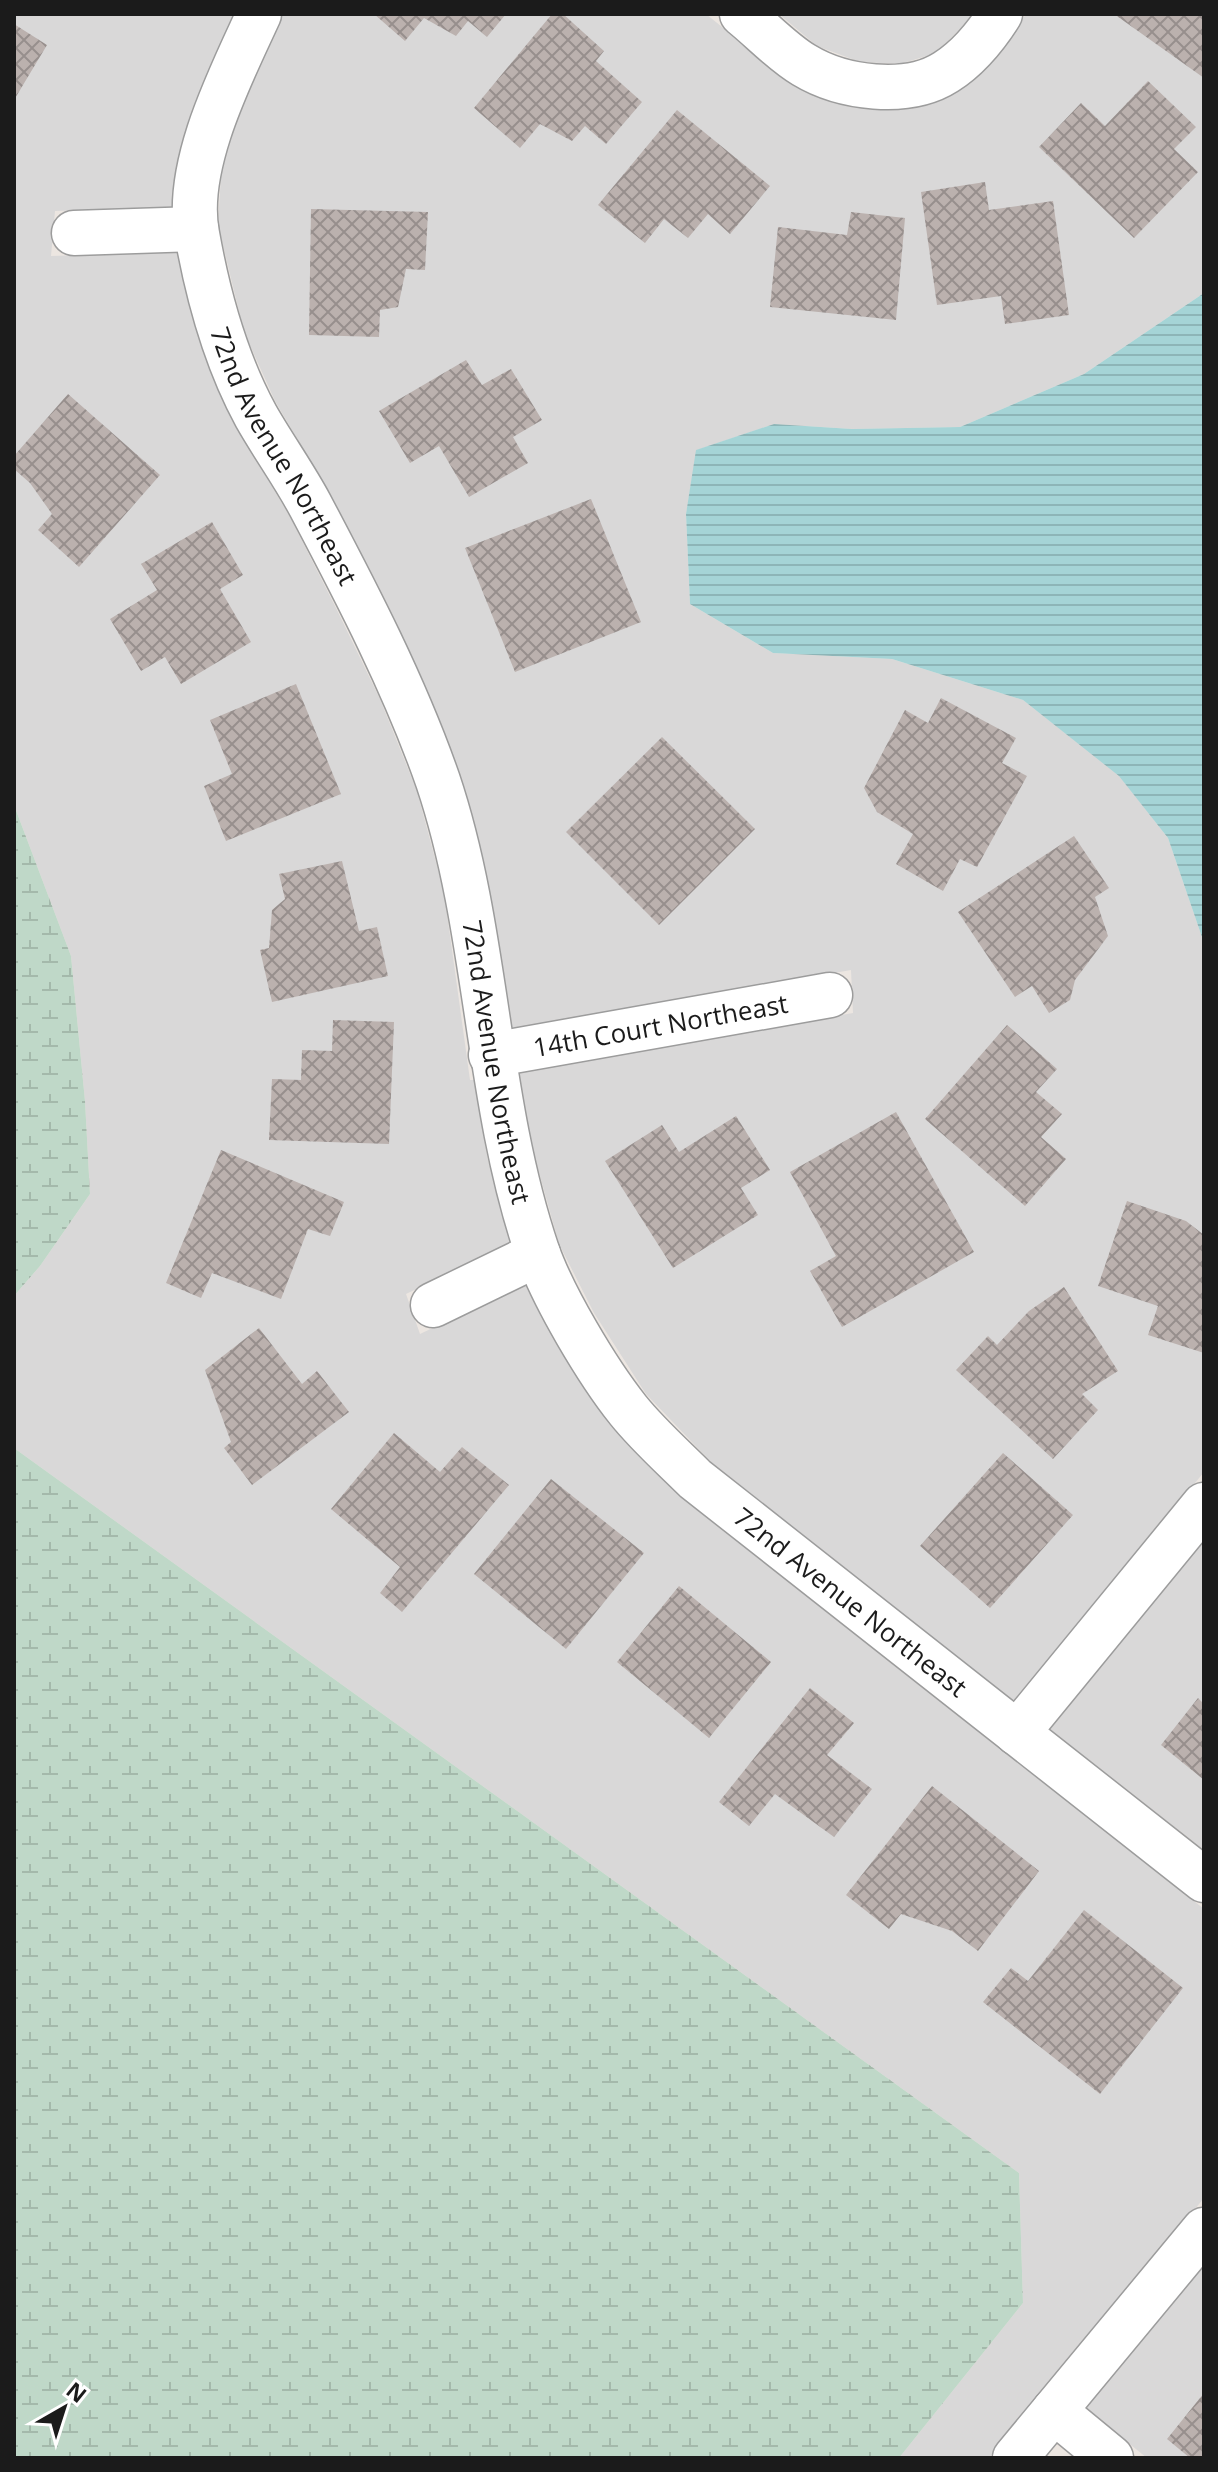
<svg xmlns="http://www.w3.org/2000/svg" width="1218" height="2472" font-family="'Open Sans',sans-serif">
	<defs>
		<pattern id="wetland-marsh" width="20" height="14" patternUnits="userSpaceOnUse" patternTransform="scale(2)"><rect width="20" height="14" fill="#bfd8c8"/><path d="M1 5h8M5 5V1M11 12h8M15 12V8" fill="none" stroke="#a4b9ab"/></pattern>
		<pattern id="water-rules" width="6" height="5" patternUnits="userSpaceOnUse" patternTransform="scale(2)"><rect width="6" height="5" fill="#a5d4d6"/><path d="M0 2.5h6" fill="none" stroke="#8db5b7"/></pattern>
		<pattern id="building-cross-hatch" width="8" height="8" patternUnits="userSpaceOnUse" patternTransform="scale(2)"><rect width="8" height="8" fill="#bbb1ae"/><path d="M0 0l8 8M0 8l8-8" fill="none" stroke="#978f8d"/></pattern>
	</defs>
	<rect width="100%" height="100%" fill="#ece6e1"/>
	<path fill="#d9d8d8" d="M14,14h222l-56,136 -5,57 -120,4 -4,45 127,-4 25,100 33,74 53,89 47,93 44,91 37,92 27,101 26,188h4l14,80 24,83 -106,51 14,40 107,-51 29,57 54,83 71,74 523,412v289l-215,260h-90l124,-155 -4,-130 -1005,-725v-152l26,-30 50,-72 -5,-93 -14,-145 -57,-151z
		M282,14h424l89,72 55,21 54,1 54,-19 46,-41 22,-34h178v279l-120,81 -124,53 -108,2 -78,-5 -77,26 -11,64 4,90 83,49 119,6 131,41 96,75 49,63 36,105v529l-189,231 -304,-241 -65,-68 -52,-81 -35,-69 -28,-100 -14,-72 336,-59 -2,-43 -341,59 -23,-149 -29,-109 -38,-95 -44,-92 -49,-94 -52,-89 -31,-69 -26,-107 4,-67 24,-65z
		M779,14h196l-39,39 -36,11 -40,-2 -43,-16z
		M1204,1538v312l-156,-122z
		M1204,2262v196h-57l-63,-51z"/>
	<path fill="url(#wetland-marsh)" d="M14,805l57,151 14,145 5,93 -50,72 -26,30z
		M14,1448l1005,725 4,130 -124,155h-885z"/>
	<path fill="url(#water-rules)" d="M1204,293v650l-36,-105 -49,-62 -96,-76 -131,-41 -119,-6 -83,-49 -4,-90 10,-64 78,-26 78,5 108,-2 124,-53z"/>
	<path fill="url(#building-cross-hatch)" d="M374,14h132l-19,23 -19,-16 -12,15 -32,-18 -19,23z
		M552,14h11l41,37 -8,10 46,41 -36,42 -21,-18 -13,15 -32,-17 -20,24 -46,-40z
		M1114,14h90v64z
		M14,24l33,21 -33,55z
		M1148,81l48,46 -22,22 24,23 -64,66 -95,-91 42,-44 24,23z
		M677,110l93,76 -40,48 -22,-20 -20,24 -24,-19 -19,24 -47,-38z
		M985,182l4,28 64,-9 16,114 -64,9 -4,-28 -64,9 -16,-113z
		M311,209l117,3 -3,58 -19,-1 -8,38 -18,3 -1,27 -70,-2z
		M851,212l54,6 -9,102 -126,-13 8,-80 69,8z
		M466,360l16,25 29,-16 31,51 -29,17 15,26 -59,34 -30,-51 -29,17 -31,-52z
		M68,394l92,81 -81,92 -41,-37 14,-16 -22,-31 -16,-14v-13z
		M591,499l50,123 -126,50 -50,-124z
		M212,522l31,53 -23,14 31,53 -70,42 -16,-27 -24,14 -31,-52 47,-29 -16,-26z
		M296,684l45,110 -115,47 -22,-55 28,-12 -22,-54z
		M941,698l75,40 -14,25 25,13 -50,91 -17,-8 -17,32 -47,-27 17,-30 -36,-22 -13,-24 41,-78 23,13z
		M662,737l93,92 -96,96 -93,-93z
		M1074,836l35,52 -14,9 13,39 -33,44 -5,20 -21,13 -17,-27 -17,11 -57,-85z
		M342,861l17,70 18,-4 11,49 -116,26 -12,-52 9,-2 3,-38 13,-11 -6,-25z
		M333,1020l61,2 -5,122 -120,-4 3,-61 29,1 1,-30 30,1z
		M1007,1025l50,44 -21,23 26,22 -21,23 25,22 -41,47 -100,-87z
		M896,1112l78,140 -132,75 -32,-56 26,-15 -46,-84z
		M736,1116l34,54 -29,18 17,27 -85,53 -68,-107 57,-36 17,27z
		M221,1150l123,52 -14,34 -22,-7 -27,70 -69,-26 -11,25 -35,-15z
		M1127,1201l59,20 18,14v118l-56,-18 10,-29 -60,-20z
		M1064,1287l54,84 -36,23 16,16 -45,49 -97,-89 32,-34 9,9 32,-34z
		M259,1328l43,56 15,-13 32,41 -97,73 -28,-37 7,-6 -26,-72z
		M394,1433l46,39 22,-25 47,38 -107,127 -22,-19 20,-26 -69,-58z
		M1003,1453l70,62 -83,93 -70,-62z
		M551,1479l93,74 -78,96 -92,-75z
		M679,1586l92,76 -62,76 -92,-76z
		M810,1688l44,35 -27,32 45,34 -38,48 -59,-43 -26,32 -30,-24z
		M1198,1698l6,6v76l-43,-35z
		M932,1786l107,85 -61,80 -26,-20 -51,-17 -12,15 -43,-34z
		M1084,1910l99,78 -83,106 -117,-92 28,-34 17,13z
		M1204,2393v65h-14l-23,-19z"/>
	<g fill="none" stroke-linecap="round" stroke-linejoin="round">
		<g stroke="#9c9c9c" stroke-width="47">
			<g id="minor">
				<path id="s1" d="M259,14c-28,61 -75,152 -62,220 11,62 29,127 59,182 17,30 38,59 54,89 47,89 95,181 128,276 51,152 47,317 99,470 16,46 60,120 91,159 20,25 45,47 67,69l509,401"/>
				<path d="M742,14c20,16 40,38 62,51 38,23 103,32 142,7 22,-14 40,-36 54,-58"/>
				<path d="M74,233l122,-4"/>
				<path id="s2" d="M491,1055l339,-60"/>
				<path d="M433,1305l105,-51"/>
				<path d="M1017,1733l187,-228"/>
				<path d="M1054,2411l57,47"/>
				<path d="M1015,2458l189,-228"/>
			</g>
		</g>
		<use href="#minor" stroke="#fff" stroke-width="44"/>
	</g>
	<g text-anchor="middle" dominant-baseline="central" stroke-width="6" stroke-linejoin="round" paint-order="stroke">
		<g font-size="26" fill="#1b1b1b" stroke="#fff">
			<text stroke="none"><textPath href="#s1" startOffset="472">72nd Avenue Northeast</textPath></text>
			<text stroke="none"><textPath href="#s2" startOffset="172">14th Court Northeast</textPath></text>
			<text stroke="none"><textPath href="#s1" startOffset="1120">72nd Avenue Northeast</textPath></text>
			<text stroke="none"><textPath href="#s1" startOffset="1792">72nd Avenue Northeast</textPath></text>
		</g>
	</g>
	<rect width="1218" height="2472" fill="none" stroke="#1b1b1b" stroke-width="32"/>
	<g transform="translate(64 2408) rotate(39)" stroke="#ffffff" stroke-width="6" paint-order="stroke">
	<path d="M0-6L14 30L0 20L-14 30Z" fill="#1b1b1b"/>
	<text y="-12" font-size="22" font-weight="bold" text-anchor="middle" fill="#1b1b1b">N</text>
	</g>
</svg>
